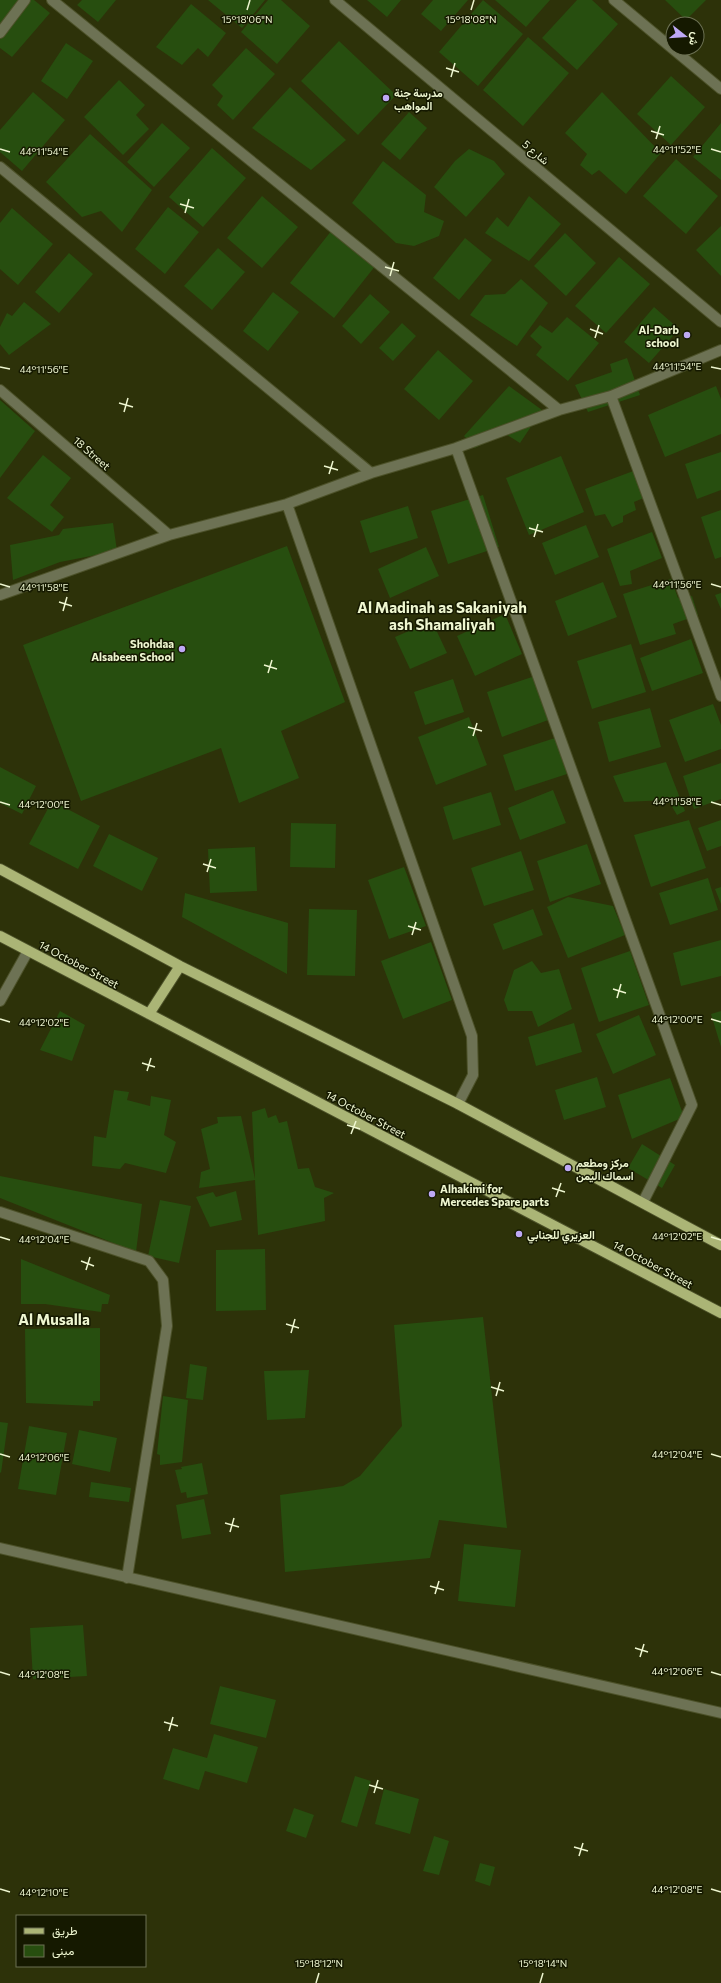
<svg xmlns="http://www.w3.org/2000/svg" width="721" height="1983" font-family="Commissioner,Vazirmatn,sans-serif">
	<rect width="100%" height="100%" fill="#2d3209"/>
	<path fill="#274e0f" d="M0,0h34l16,13 -38,44 -12,-9z
		M82,0h34l-18,22 -21,-17z
		M208,0h57l-23,28z
		M268,0h13l29,26 -33,38 -36,-32z
		M367,0h34l-14,17z
		M433,0h35l-27,31 -20,-17z
		M483,0l40,34 -45,52 -39,-34z
		M495,0h55l-24,27z
		M577,0h15l26,24 -41,46 -35,-32z
		M665,0h41l-20,20z
		M191,4l35,29 -18,24 -10,-9 -16,17 -26,-18z
		M528,37l41,36 -46,53 -40,-36z
		M339,41l57,54 -38,40 -57,-54z
		M66,43l27,18 -26,38 -26,-18z
		M246,48l29,26 -42,46 -16,-15 6,-9 -11,-11z
		M671,76l34,31 -34,38 -34,-31z
		M119,80l26,25 -9,10 13,14 -26,26 -39,-38z
		M290,87l56,53 -35,30 -59,-42z
		M33,92l32,28 -43,51 -22,-19v-22z
		M602,92l59,61 -35,41 -27,-24 -7,5 -12,-10 7,-11 -22,-21z
		M409,112l18,16 -27,32 -19,-16z
		M162,123l28,25 -36,39 -27,-25z
		M721,123v57l-28,-23z
		M90,134l62,56 -30,42 -21,-21 -19,6 -36,-35z
		M212,148l34,30 -43,49 -34,-30z
		M469,149l25,12 11,13 -39,43 -32,-30 21,-26z
		M676,159l42,37 -32,38 -43,-38z
		M383,161l43,34 -2,17 20,9 -5,15 -25,10 -18,-3 -44,-40z
		M262,196l36,31 -36,41 -35,-30z
		M529,196l32,28 -32,37 -44,-28 12,-16 11,10z
		M168,207l31,25 -34,42 -30,-25z
		M12,208l41,36 -35,41 -18,-16v-46z
		M721,226v50l-25,-26z
		M332,230l44,35 -42,53 -44,-35z
		M565,233l31,30 -30,33 -32,-30z
		M465,238l27,22 -33,40 -26,-22z
		M218,248l27,24 -33,38 -28,-24z
		M69,253l24,21 -34,39 -24,-21z
		M619,257l31,27 -44,49 -31,-27z
		M521,279l27,24 -31,43 -47,-31 15,-20 20,-1z
		M273,292l26,20 -31,39 -25,-20z
		M370,294l20,18 -29,32 -19,-18z
		M24,302l27,22 -42,31 -9,-11v-17l7,-14 5,3z
		M654,307l25,22 -30,34 -25,-21z
		M567,317l32,26 -31,38 -32,-26 6,-8 -12,-11 10,-11 12,8z
		M402,323l14,13 -23,25 -14,-13z
		M438,350l35,31 -34,39 -35,-31z
		M627,358l13,37 -52,17 -13,-27 37,-13 -2,-8z
		M509,386l33,24 -22,33 -16,-10 -29,15 -11,-12z
		M716,386l5,13v35l-56,23 -17,-42z
		M0,400l35,31 -35,47z
		M721,452v38l-24,9 -12,-35z
		M43,455l28,23 -21,27 14,12 -12,15 -45,-34z
		M561,456l23,56 -55,23 -23,-57z
		M636,470l10,27 -12,5 2,8 -13,6v6l-11,5 -7,-13 -10,2 -10,-27z
		M483,495l16,52 -51,17 -17,-53z
		M408,506l10,32 -48,15 -10,-32z
		M721,510v47l-6,2 -14,-42z
		M113,523l4,28 -57,11 -47,18 -3,-35 49,-10 4,-6z
		M586,525l13,32 -44,18 -13,-32z
		M652,532l10,26 -32,13 2,13 -12,2 -13,-37z
		M287,546l58,156 -64,29 18,47 -60,25 -18,-55 -140,53 -58,-156z
		M426,547l13,29 -49,22 -12,-29z
		M671,579l7,19 14,-2 6,19 -25,9 3,10 -36,11 -17,-51z
		M603,582l14,35 -49,19 -13,-35z
		M721,593v16l-6,-14z
		M505,614l17,40 -47,22 -18,-40z
		M432,621l15,32 -37,16 -15,-32z
		M691,639l12,34 -51,18 -12,-33z
		M631,644l15,48 -54,17 -15,-48z
		M535,676l16,43 -49,18 -15,-45z
		M453,679l11,33 -39,13 -11,-33z
		M713,704l8,21v24l-36,13 -16,-42z
		M650,708l11,39 -52,15 -11,-40z
		M469,717l18,48 -51,20 -18,-48z
		M555,738l12,36 -52,17 -12,-36z
		M666,762l19,49 -8,4 -9,-15 -44,2 -11,-26z
		M721,763v36l-27,10 -11,-33z
		M0,767l36,19 -14,28 -22,-11z
		M553,790l13,33 -46,17 -12,-32z
		M491,792l10,33 -48,15 -10,-33z
		M52,801l48,25 -22,43 -49,-25z
		M689,820l17,48 -55,19 -17,-52z
		M721,820v26l-14,5 -9,-23z
		M291,823l45,1 -1,44 -45,-1z
		M109,834l49,24 -16,33 -49,-25z
		M587,844l14,40 -51,18 -13,-41z
		M255,847l2,44 -47,2 -2,-44z
		M521,851l13,39 -50,16 -13,-38z
		M404,867l22,59 -37,13 -21,-59z
		M708,878l10,32 -48,15 -11,-32z
		M721,887v17l-6,-15z
		M185,893l103,30 -1,51 -105,-57z
		M568,897l45,9 12,29 -57,23 -21,-51z
		M309,909l48,1 -2,66 -48,-1z
		M533,909l10,26 -40,15 -10,-26z
		M721,940v36l-40,10 -8,-33z
		M431,942l21,58 -49,19 -22,-58z
		M630,951l19,54 -50,17 -18,-54z
		M532,961l9,12 18,-4 13,40 -34,18 -6,-16h-24l-4,-11 10,-30z
		M60,1011l25,14 -13,36 -32,-11z
		M721,1011v36l-10,-33z
		M639,1015l17,40 -43,19 -17,-40z
		M574,1023l8,29 -46,14 -8,-29z
		M597,1077l9,30 -42,13 -9,-30z
		M670,1078l14,39 -52,22 -14,-44z
		M114,1090l15,2 -2,8 23,6 1,-10 20,4 -7,35 12,7 -10,31 -41,-10 -5,6 -28,-3 2,-30 12,2z
		M265,1108l3,10 8,-3 3,8 8,-2 11,48 11,-1 6,19 19,6 -10,5 1,23 -67,14 -3,-55 -56,8 2,-16 9,-3 -9,-40 17,-6 -1,-6 24,-1 14,63 -3,-67z
		M642,1144l33,21 -13,23 -34,-20z
		M0,1176l142,28 -6,48 -136,-54z
		M236,1191l6,29 -32,7 -14,-30 17,-5 3,5z
		M160,1200l31,6 -12,57 -31,-7z
		M265,1249l1,61 -50,1v-61z
		M21,1259l89,36 -2,9h-6l-1,8 -56,-8h-24z
		M483,1317l24,211 -68,-8 -9,38 -145,14 -5,-77 63,-9 17,-10 42,-50 -8,-101z
		M100,1328v73h-7v5l-67,-3 -1,-74z
		M190,1364l17,3 -4,33 -17,-2z
		M309,1370l-4,48 -38,2 -3,-49z
		M163,1396l25,4 -6,62 -22,3v-10l-3,-1z
		M0,1422l8,1 -7,50 -1,-1z
		M29,1426l38,7 -11,62 -38,-6z
		M79,1430l38,8 -7,34 -38,-8z
		M202,1463l6,31 -21,4 -1,-6 -5,1 -6,-23 7,-1 -1,-2z
		M91,1482l40,6 -2,14 -40,-5z
		M204,1499l7,35 -29,5 -6,-34z
		M464,1544l57,6 -6,57 -57,-6z
		M83,1625l4,51 -54,3 -3,-51z
		M220,1686l56,14 -10,38 -56,-14z
		M214,1734l44,13 -11,36 -42,-12 -6,19 -36,-11 10,-31 34,10z
		M355,1776l16,5 -14,46 -16,-5z
		M384,1789l35,10 -9,35 -35,-10z
		M294,1808l20,7 -8,23 -20,-7z
		M434,1836l15,5 -10,34 -16,-4z
		M480,1863l15,4 -5,19 -15,-5z"/>
	<g fill="none" stroke-linecap="round" stroke-linejoin="round">
		<g stroke="#4c5129" stroke-width="12">
			<path id="minor" d="M52,0l507,410
				M335,0l386,322
				M614,0l107,89
				M0,33l25,-33
				M0,167l371,306
				M0,390l169,145
				M611,396l110,300
				M456,448l236,657 -49,97
				M287,504l185,532 1,39 -15,29
				M0,595l169,-60 118,-31 84,-31 85,-25 103,-38 52,-14 110,-46
				M0,1001l28,-50
				M0,1212l149,49 14,19 4,46 -40,252
				M0,1548l721,165"/>
		</g>
		<g stroke="#4c5129" stroke-width="12">
			<path id="major" d="M0,869l180,97 278,138 263,141
				M0,936l721,377
				M149,1014l31,-48"/>
		</g>
		<use href="#minor" stroke="#6d7254" stroke-width="10"/>
		<use href="#major" stroke="#abb576" stroke-width="10"/>
	</g>
	<path fill="none" stroke="#eef6d0" stroke-width="1.5" d="M247,10l3,-10M471,10l3,-10M446,68l13,4M451,77l4,-14M651,131l13,4M656,139l4,-13M0,149l10,3M711,149l10,3M180,204l14,4M185,213l4,-14M385,267l14,4M390,276l4,-14M590,329l13,5M595,338l4,-13M0,367l10,2M711,367l10,2M119,403l14,4M124,412l4,-14M324,466l14,4M329,474l4,-13M529,528l14,4M534,537l4,-13M0,584l10,3M711,584l10,3M59,602l13,4M63,611l4,-14M264,665l13,4M268,673l4,-13M468,727l14,4M473,736l4,-13M0,802l10,3M711,802l10,3M203,864l13,4M207,872l4,-13M408,926l13,4M412,935l4,-13M613,989l13,4M617,998l4,-14M0,1019l10,3M711,1019l10,3M142,1063l13,4M147,1071l4,-13M347,1125l13,4M351,1134l5,-13M552,1188l13,4M556,1197l5,-14M0,1237l10,3M711,1237l10,3M81,1261l13,5M86,1270l4,-13M286,1324l13,4M291,1333l4,-14M491,1387l13,4M496,1396l4,-14M0,1454l10,3M711,1454l10,3M225,1523l14,4M230,1532l4,-14M430,1586l14,4M435,1594l4,-13M635,1648l13,4M640,1657l4,-13M0,1672l10,3M711,1672l10,3M164,1722l14,4M169,1731l4,-14M369,1785l14,4M374,1793l4,-13M574,1847l14,4M579,1856l4,-13M0,1889l10,3M711,1889l10,3M316,1983l3,-10M540,1983l3,-10"/>
	<g fill="#bea9f5" stroke="#151900" stroke-width="1.5">
		<circle cx="386" cy="98" r="4"/>
		<circle cx="687" cy="335" r="4"/>
		<circle cx="182" cy="649" r="4"/>
		<circle cx="568" cy="1168" r="4"/>
		<circle cx="432" cy="1194" r="4"/>
		<circle cx="519" cy="1234" r="4"/>
	</g>
	<g text-anchor="middle" dominant-baseline="central" stroke-width="3" stroke-linejoin="round" paint-order="stroke">
		<g font-size="11" font-weight="bold" fill="#eef6d0" stroke="#151900" text-anchor="start">
			<text x="394" y="92">مدرسة جنة<tspan x="394" dy="13">المواهب</tspan></text>
			<text x="679" y="329" text-anchor="end">Al-Darb<tspan x="679" dy="13">school</tspan></text>
			<text x="174" y="643" text-anchor="end">Shohdaa<tspan x="174" dy="13">Alsabeen School</tspan></text>
			<text x="576" y="1162">مركز ومطعم<tspan x="576" dy="13">اسماك اليمن</tspan></text>
			<text x="440" y="1188">Alhakimi for<tspan x="440" dy="13">Mercedes Spare parts</tspan></text>
			<text x="527" y="1234">العزيري للجنابي</text>
		</g>
		<g font-size="11" fill="#eef6d0" stroke="#151900">
			<text transform="translate(536 152) rotate(40)">شارع 5</text>
			<text transform="translate(92 453) rotate(41)">18 Street</text>
			<text transform="translate(79 964) rotate(28)">14 October Street</text>
			<text transform="translate(366 1114) rotate(28)">14 October Street</text>
			<text transform="translate(653 1264) rotate(28)">14 October Street</text>
		</g>
		<g font-size="15" font-weight="bold" fill="#eef6d0" stroke="#151900">
			<text x="442" y="607">Al Madinah as Sakaniyah<tspan x="442" dy="17">ash Shamaliyah</tspan></text>
			<text x="54" y="1319">Al Musalla</text>
		</g>
	</g>
	<g font-size="10" text-anchor="middle" fill="#eef6d0" stroke="#151900" stroke-width="3" stroke-linejoin="round" paint-order="stroke">
		<text x="247" y="23">15°18'06"N</text>
		<text x="471" y="23">15°18'08"N</text>
		<text x="677" y="153">44°11'52"E</text>
		<text x="44" y="155">44°11'54"E</text>
		<text x="677" y="370">44°11'54"E</text>
		<text x="44" y="373">44°11'56"E</text>
		<text x="677" y="588">44°11'56"E</text>
		<text x="44" y="591">44°11'58"E</text>
		<text x="677" y="805">44°11'58"E</text>
		<text x="44" y="808">44°12'00"E</text>
		<text x="677" y="1023">44°12'00"E</text>
		<text x="44" y="1026">44°12'02"E</text>
		<text x="677" y="1240">44°12'02"E</text>
		<text x="44" y="1243">44°12'04"E</text>
		<text x="677" y="1458">44°12'04"E</text>
		<text x="44" y="1461">44°12'06"E</text>
		<text x="677" y="1675">44°12'06"E</text>
		<text x="44" y="1678">44°12'08"E</text>
		<text x="677" y="1893">44°12'08"E</text>
		<text x="44" y="1896">44°12'10"E</text>
		<text x="319" y="1967">15°18'12"N</text>
		<text x="543" y="1967">15°18'14"N</text>
	</g>
	<rect x="16" y="1915" width="130" height="52" fill="#151900" stroke="#6c7153"/>
	<rect x="24" y="1928" width="20" height="6" fill="#abb576" stroke="#6c7153"/>
	<text x="52" y="1935" font-size="12" fill="#eef6d0">طريق</text>
	<rect x="24" y="1945" width="20" height="12" fill="#274e0f" stroke="#6c7153"/>
	<text x="52" y="1955" font-size="12" fill="#eef6d0">مبنى</text>
	<g transform="translate(685 36) rotate(107)"><circle r="19" fill="#151900" stroke="#6c7153"/>
	<path d="M0-3L7 15L0 10L-7 15Z" fill="#bea9f5"/>
	<text y="-6" font-size="11" font-weight="bold" text-anchor="middle" fill="#eef6d0">ش</text>
	</g>
</svg>
